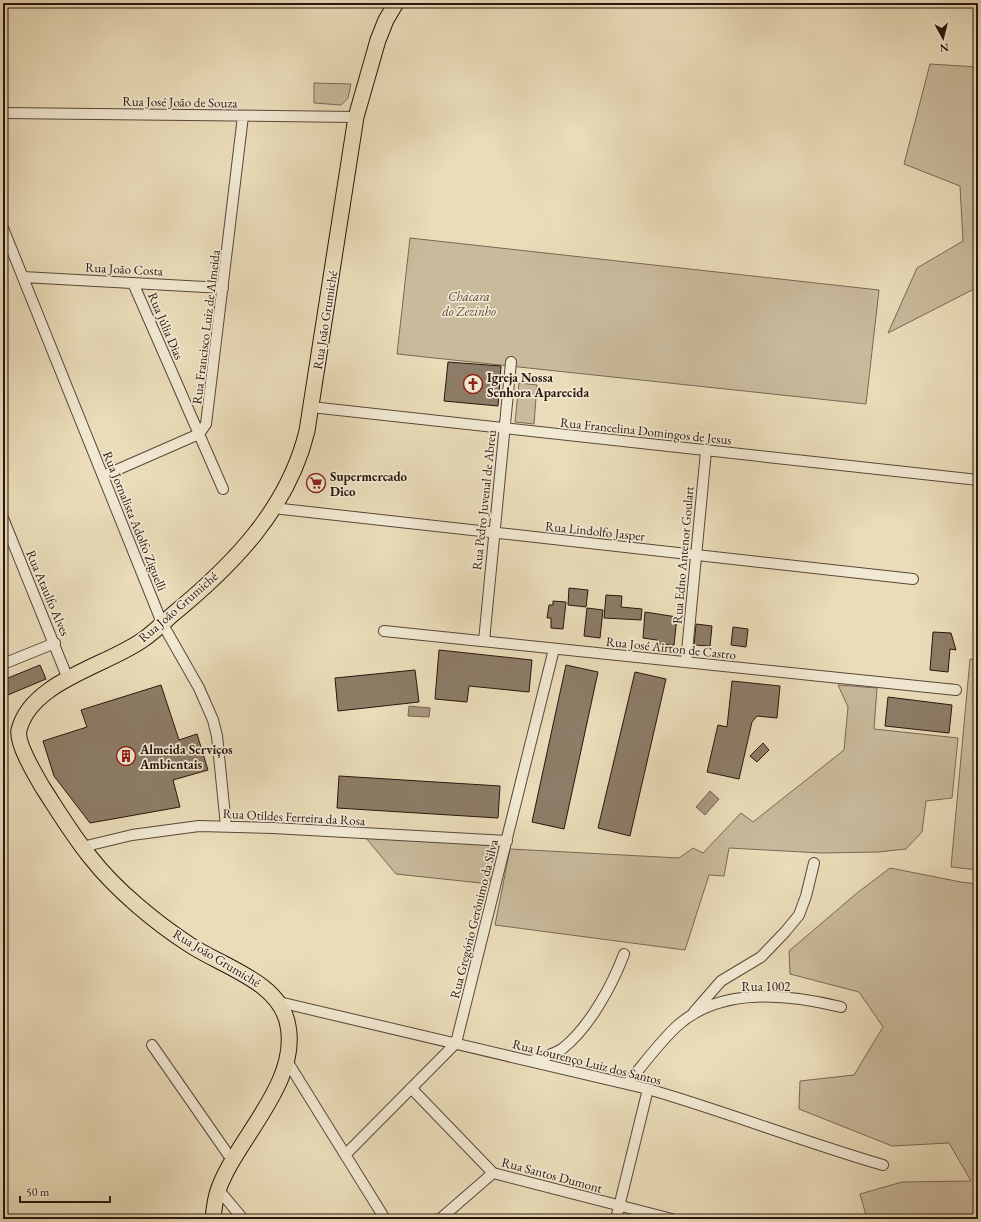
<svg xmlns="http://www.w3.org/2000/svg" width="981" height="1222" font-family="'EB Garamond',serif">
	<rect width="100%" height="100%" fill="#eadcb9"/>
	<filter id="stains"><feTurbulence type="fractalNoise" baseFrequency=".005" numOctaves="4"/><feColorMatrix values="0 0 0 0 .2 0 0 0 0 .09 0 0 0 0 .02 0 0 0 .5 -.17"/></filter>
	<radialGradient id="worn" r=".72"><stop offset=".6" stop-color="#630" stop-opacity="0"/><stop offset="1" stop-color="#630" stop-opacity=".3"/></radialGradient>
	<path fill="#c9ba9c" stroke="#796855" d="M930,64l48,3v220l-90,46 29,-65 46,-27 -3,-55 -56,-22z
		M314,83l37,1 -3,14 -7,7 -27,-2z
		M410,238l469,52 -13,114 -469,-50z
		M519,383l18,2 -3,39 -19,-2z
		M970,659l8,1v210l-27,-3z
		M838,685l39,3 -3,41 84,9 -6,60 -26,3 -4,31 -16,17 -28,3 -57,1 -92,-5 -5,28 -15,-1 -24,75 -190,-25 15,-76 169,9 14,-10 10,5 38,-40 12,9 91,-72 4,-43z
		M366,838l134,7 -10,39 -94,-10z
		M890,868l71,14 17,2v335h-111l-7,-25 42,-12 69,-1 -22,-38 -57,3 -93,-37 1,-28 54,-6 29,-48 -24,-35 -69,-18 -1,-23 68,-58z"/>
	<path fill="#a8987f" stroke="#756452" d="M409,706l21,2 -1,9 -21,-1z
		M710,791l9,8 -14,16 -9,-8z"/>
	<path fill="#8d7c67" stroke="#29150e" d="M448,362l53,4 -3,40 -54,-5z
		M569,588l19,2 -2,17 -18,-2z
		M606,595l16,1 -1,11 21,2 -1,11 -37,-2z
		M553,601l13,1 -3,27 -12,-1v-10h-4l2,-13h4z
		M587,608l16,2 -3,28 -16,-2z
		M645,612l32,5 -3,28 -17,-1v-4l-14,-2z
		M696,624l16,2 -2,20 -16,-1z
		M733,627l15,2 -2,18 -15,-2z
		M933,632l18,1 5,17 -6,-1 -2,23 -18,-2z
		M439,650l93,10 -3,32 -60,-6 -2,16 -32,-3z
		M40,665l6,14 -43,18v-17z
		M566,665l32,7 -34,157 -32,-7z
		M415,670l4,32 -81,9 -3,-33z
		M635,672l31,7 -36,157 -32,-8z
		M732,681l48,5 -3,32 -20,-2 -5,6 -13,57 -32,-7 11,-47 9,2z
		M161,685l18,55 18,-6 11,36 -35,10 7,27 -90,16 -36,-47 -11,-35 44,-14 -6,-17z
		M888,697l64,8 -3,28 -64,-7z
		M763,743l6,7 -12,12 -7,-6z
		M339,776l161,10 -2,32 -161,-10z"/>
	<g fill="none" stroke-linecap="round" stroke-linejoin="round">
		<g stroke="#594739" stroke-width="12">
			<path id="minor" d="M3,113l353,4
				M3,228l159,395 37,65 14,32 4,16 9,90
				M23,277l200,11
				M133,283l90,206
				M311,407l667,73
				M103,476l96,-42 7,-10 37,-308
				M273,508l640,71
				M3,518l65,161
				M384,631l572,59
				M484,641l27,-279
				M686,662l20,-211
				M3,664l52,-21
				M82,847l50,-12 67,-9 74,2 234,13
				M279,1002l369,87c79,23 156,53 235,76
				M694,1012l27,-31 40,-24 24,-25 14,-17 7,-19 8,-33
				M152,1045l80,115
				M287,1061l98,158
				M530,1061c11,-3 22,-6 32,-12 27,-21 50,-63 62,-95
				M627,1084c16,-19 31,-40 49,-57 44,-41 112,-33 165,-20
				M411,1088l82,85 179,46
				M345,1155l111,-112 98,-394
				M218,1189l25,30
				M440,1219l53,-46
				M616,1219l32,-130"/>
		</g>
		<g stroke="#29150e" stroke-width="17">
			<path id="primary" d="M213,1219c1,-11 2,-21 6,-31 19,-51 80,-105 69,-162 -7,-44 -65,-59 -98,-81 -34,-22 -74,-55 -99,-87 -18,-22 -33,-47 -48,-70 -7,-12 -27,-45 -24,-58 12,-49 88,-64 125,-91 10,-7 19,-16 28,-24 61,-50 116,-106 135,-184l49,-314 22,-77 8,-20 10,-17"/>
		</g>
		<use href="#minor" stroke="#f1e8d2" stroke-width="10"/>
		<use href="#primary" stroke="#eadcb9" stroke-width="15"/>
	</g>
	<defs>
		<g id="church-ring" transform="scale(1)"><circle r="9.5" fill="#f1e8d2" stroke="#8f2418" stroke-width="1.5"/><path d="M-1.2-6h2.4v3.5h3.3v2.4h-3.3V6h-2.4V-.1h-3.3v-2.4h3.3Z" fill="#8f2418"/></g>
		<g id="supermarket-ring" transform="scale(1)"><circle r="9.5" fill="#f1e8d2" stroke="#8f2418" stroke-width="1.5"/><path d="M-6-5.5h2.5l.6 2H6L4.5 2H-2.5L-4.4-4H-6ZM-1.5 3.2a1.3 1.3 0 1 0 .1 0ZM3 3.2a1.3 1.3 0 1 0 .1 0Z" fill="#8f2418"/></g>
		<g id="building-ring" transform="scale(1)"><circle r="9.5" fill="#f1e8d2" stroke="#8f2418" stroke-width="1.5"/><path d="M-4-6H4V6H1V3H-1V6H-4ZM-2.5-4.3h1.7v1.8h-1.7ZM.8-4.3h1.7v1.8H.8ZM-2.5-1h1.7V.8h-1.7ZM.8-1h1.7V.8H.8Z" fill="#8f2418"/></g>
	</defs>
	<g fill-rule="evenodd">
		<use href="#church-ring" x="473" y="384"/>
		<use href="#supermarket-ring" x="316" y="483"/>
		<use href="#building-ring" x="126" y="756"/>
	</g>
	<g text-anchor="middle" dominant-baseline="central" stroke-width="3.5" stroke-linejoin="round" paint-order="stroke">
		<g font-size="13" fill="#29150e" stroke="#f1e8d2">
			<text transform="translate(180 102) rotate(1)">Rua José João de Souza</text>
			<text transform="translate(124 269) rotate(3)">Rua João Costa</text>
			<text transform="translate(325 320) rotate(-81)">Rua João Grumiché</text>
			<text transform="translate(166 326) rotate(67)">Rua Júlia Dias</text>
			<text transform="translate(206 327) rotate(-83)">Rua Francisco Luiz de Almeida</text>
			<text transform="translate(646 431) rotate(6)">Rua Francelina Domingos de Jesus</text>
			<text transform="translate(484 500) rotate(-84)">Rua Pedro Juvenal de Abreu</text>
			<text transform="translate(135 521) rotate(68)">Rua Jornalista Adolfo Ziguelli</text>
			<text transform="translate(595 531) rotate(6)">Rua Lindolfo Jasper</text>
			<text transform="translate(683 555) rotate(-85)">Rua Edno Antenor Goulart</text>
			<text transform="translate(48 593) rotate(67)">Rua Ataulfo Alves</text>
			<text transform="translate(178 607) rotate(-41)">Rua João Grumiché</text>
			<text transform="translate(671 648) rotate(6)">Rua José Airton de Castro</text>
			<text transform="translate(294 817) rotate(3)">Rua Otildes Ferreira da Rosa</text>
			<text transform="translate(474 919) rotate(-76)">Rua Gregório Gerônimo da Silva</text>
			<text transform="translate(217 958) rotate(31)">Rua João Grumiché</text>
			<text x="766" y="986">Rua 1002</text>
			<text transform="translate(587 1062) rotate(14)">Rua Lourenço Luiz dos Santos</text>
			<text transform="translate(552 1175) rotate(15)">Rua Santos Dumont</text>
		</g>
		<g font-size="13" font-style="italic" fill="#594739" stroke="#f1e8d2">
			<text x="469" y="296">Chácara<tspan x="469" dy="15">do Zezinho</tspan></text>
		</g>
		<g font-size="13" font-weight="bold" fill="#29150e" stroke="#f1e8d2" text-anchor="start">
			<text x="487" y="377">Igreja Nossa<tspan x="487" dy="15">Senhora Aparecida</tspan></text>
			<text x="330" y="476">Supermercado<tspan x="330" dy="15">Dico</tspan></text>
			<text x="140" y="749">Almeida Serviços<tspan x="140" dy="15">Ambientais</tspan></text>
		</g>
	</g>
	<rect width="981" height="1222" fill="none" stroke="#eadcb9" stroke-width="16"/>
	<rect x="4" y="4" width="973" height="1214" fill="none" stroke="#29150e" stroke-width="2"/>
	<rect x="8" y="8" width="965" height="1206" fill="none" stroke="#29150e"/>
	<g transform="translate(943 38) rotate(173)" stroke="#f1e8d2" stroke-width="3" paint-order="stroke">
	<path d="M0-3L7 15L0 10L-7 15Z" fill="#29150e"/>
	<text y="-6" font-size="11" font-weight="bold" text-anchor="middle" fill="#29150e">N</text>
	</g>
	<path d="M20 1196v6h90v-6" fill="none" stroke="#29150e" stroke-width="2"/>
	<text x="26" y="1196" font-size="12" fill="#29150e" stroke="#f1e8d2" stroke-width="3" paint-order="stroke">50 m</text>
	<rect width="100%" height="100%" filter="url(#stains)"/>
	<rect width="100%" height="100%" fill="url(#worn)"/>
</svg>
